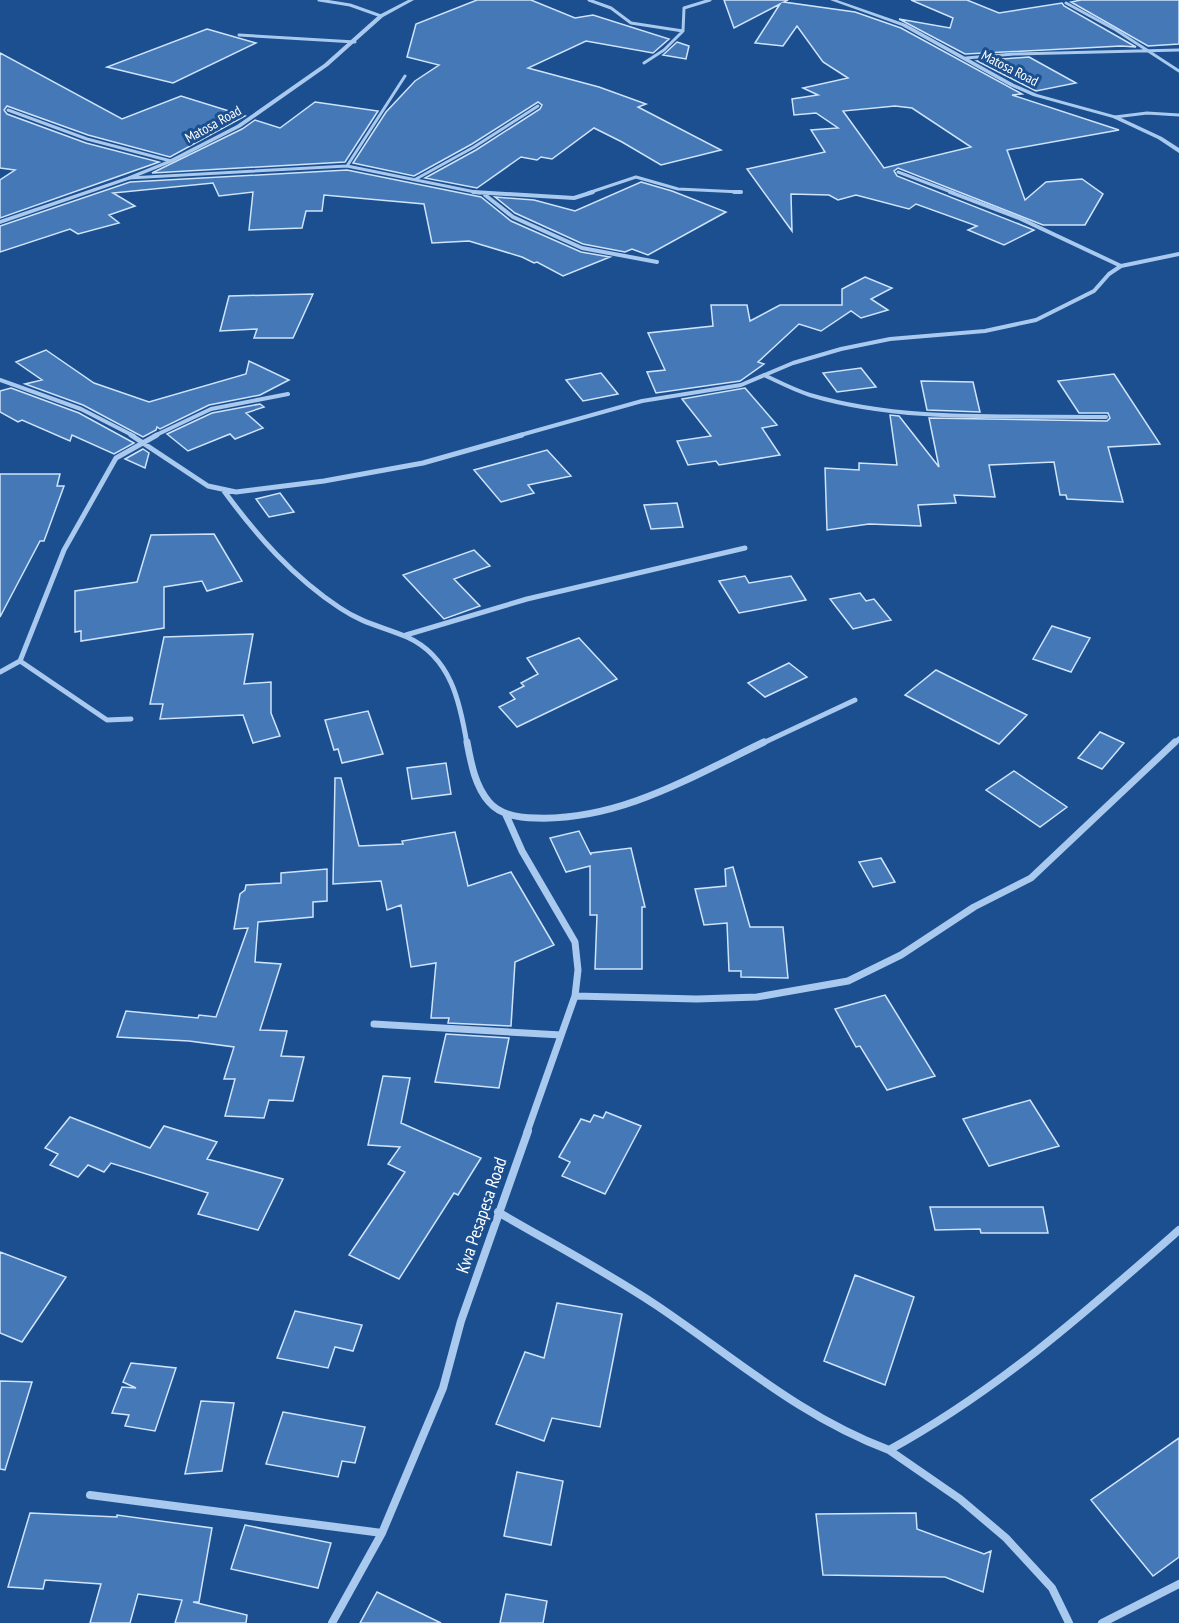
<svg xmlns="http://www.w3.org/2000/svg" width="1179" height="1623" font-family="'PT Sans Narrow',sans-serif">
	<rect width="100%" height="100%" fill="#1b4f8f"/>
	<path fill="#4478b7" stroke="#cfe3fa" stroke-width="1.5" fill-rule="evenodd" d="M477,0h54l44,18 18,-3 76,24 -16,14 -67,-12 -58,27 71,19 47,17 -8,3 83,43 -60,15 -39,-23 -28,-14 -42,31 -11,-2 -4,3 -16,-3 -44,31 -52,-10 51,-28 64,-41 2,-4 -4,-3 -66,42 -58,32 -61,-13 33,-51 29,-31 24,-16 -32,-8 9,-33z
		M724,0h64l-4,2 71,10 46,16 121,66 -10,1 107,35 -112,20 18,50 21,-18 36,-3 21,15 -18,31h-42l-145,-57 -4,3 3,5 137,54 -30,15 -36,-15 9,-4 -61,-22 -7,5 -53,-14 -18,5 -9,-5 -38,-1 1,37 -45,-62 78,-17 -14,-22 27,-2 -22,-15 -22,2 -2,-16 26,-4 -15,-7 45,-10 -25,-16 -26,-36 -14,20 -28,-3 25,-39 -46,24zM895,106l17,2 59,39 -87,21 -41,-57z
		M911,0h56l32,13 63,-10 2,3 72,41 -15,-1 -156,8 -66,-35 51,9 3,-10z
		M1081,0h98v44l-31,2 -77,-44z
		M207,29l49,14 -83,40 -66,-16z
		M677,42l12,4 -3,13 -23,-4z
		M0,53l122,66 59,-23 64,20 -75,41 -82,-22 -81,-29 -3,4 3,4 79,29 73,19 -159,56v-38l15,-10 -15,-2z
		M1029,57l47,26 -40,8 -59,-30z
		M315,102l63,9 -33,51 -193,11 90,-44 13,-9 25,8z
		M347,170l134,27 30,24 70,31 29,5 -47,19 -26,-14 -3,1 -12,-6 -53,-16 -37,2 -8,-39 -100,-9 -2,16h-16l-4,17 -53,2 4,-38 -34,4 -6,-13 -100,10 22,13 -26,9 10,8 -41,11 -8,-5 -70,23v-26l130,-44z
		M641,182l31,9 54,21 -78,43 -16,-6 -7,3 -42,-8 -68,-31 -20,-16 39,3 41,11z
		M865,277l27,11 -21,11 17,11 -27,8 -10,-7 -30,20 -22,-7 -41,38 6,2 -24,17 -84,12 -9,-21 18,-2 -17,-37 65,-7 -2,-21h36l3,16 30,-16h62v-16z
		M313,294l-20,44h-39l3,-9 -37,2 9,-35z
		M46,350l48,33 55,19 97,-28 3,-13 40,19 -29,15 -51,10 -49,24 -3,-2 -1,3 -13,7 -60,-32 -58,-21 17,-4 -26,-18z
		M861,368l15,19 -39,5 -14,-19z
		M601,373l17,21 -35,7 -17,-21z
		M1114,374l46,70 -52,3 15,55 -56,-3 -1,-4h-6l-6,-33 -65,3 6,32 -41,-2 2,8 -38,2 3,21 -52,-2 -42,6 -2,-62 34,2v-7l38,2 -7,-50 9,1 40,51 -10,-49 178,3 3,-3 -2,-5h-29l-21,-32z
		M921,381l52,1 7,30 -53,-2z
		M11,388l68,25 55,30 -20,11 -42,-19 -2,6 -48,-21 -4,2 -18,-10v-21z
		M745,388l32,37 -15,3 18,27 -61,10 -3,-4 -28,4 -11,-24 34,-5 -29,-37z
		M260,404l4,3 -18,6 17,15 -28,11 -5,-5 -42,17 -21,-17 45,-21z
		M143,449l6,4 -4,15 -20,-9z
		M547,450l24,26 -43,9 6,8 -33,9 -27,-32z
		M0,474h60l-3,12h7l-20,55h-4l-40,76z
		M280,493l14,19 -25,5 -13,-18z
		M677,503l6,24 -32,2 -7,-24z
		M214,534l28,47 -35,10 -5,-10 -38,6v41l-83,13v-10l-6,1v-41l62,-9 14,-47z
		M474,550l16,16 -36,13 26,27 -36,13 -41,-44z
		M745,576l4,7 42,-7 15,24 -67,13 -20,-32z
		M860,593l6,8 8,-2 17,21 -38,9 -23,-30z
		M1052,626l38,12 -19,34 -38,-13z
		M253,634l-9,50 27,-2v31l9,23 -27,7 -10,-28 -83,4 3,-15h-13l14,-67z
		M579,638l38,41 -100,48 -18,-20 16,-8 -5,-6 14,-7 -3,-3 17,-9 -11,-16z
		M789,663l18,14 -42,20 -17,-14z
		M936,670l91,45 -28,29 -94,-49z
		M368,711l15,43 -41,9 -4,-14 -4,1 -9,-30z
		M1100,732l24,11 -22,26 -24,-11z
		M446,763l5,31 -39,5 -5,-31z
		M1014,771l53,36 -27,20 -54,-37z
		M335,778h6l18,68 44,-2 -1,-3 53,-9 13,54 43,-14 43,73 -39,17 -4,64 -63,-3 1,-5h-18l5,-55 -25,4 -10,-62 -14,5 -6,-29 -48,3z
		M579,831l12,24v-2l40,-5 14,59h-3v62h-47l2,-54h-7v-49l-24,6 -16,-34z
		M881,858l14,24 -22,5 -14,-25z
		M733,867l17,60h33l5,51 -47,-1v-6h-12l-2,-48 -23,2 -9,-36 31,-3 -1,-17z
		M327,869v32l-14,1v15l-55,5 -3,40 26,2 -21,66 27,1 -6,25 23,1 -11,44 -24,-1 -5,18 -39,-2 10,-37h-11l10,-32 -45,-6 -72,-4 9,-26 72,7 1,-3 17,2 32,-89 -14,1 6,-35 5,-4 1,-5 35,-2v-10z
		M885,995l50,81 -48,14 -27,-44 -4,1 -21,-38z
		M446,1034l63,4 -10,50 -64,-6z
		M383,1076l27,2 -9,45 80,35 -23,37 -4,-2 -55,86 -50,-24 56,-83 -17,-8 12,-17 -32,-2z
		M1030,1100l29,46 -70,20 -26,-47z
		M606,1112l35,14 -36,68 -43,-18 8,-14 -11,-5 22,-38 9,3 4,-7 9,3z
		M70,1117l80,31 14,-22 53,16 -10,17 76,20 -25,51 -60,-16 10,-21 -97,-30 -7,9 -16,-7 -10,12 -28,-12 8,-11 -13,-6z
		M930,1207h113l5,26h-67l-1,-4 -45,1z
		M0,1252l66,25 -44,65 -22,-9z
		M855,1275l59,22 -29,88 -61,-24z
		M557,1303l65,11 -22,113 -48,-9 -8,23 -48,-17 29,-72 19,6z
		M295,1311l67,14 -9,26 -18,-4 -7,21 -51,-10z
		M131,1363l45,5 -21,63 -30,-5 4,-11 -17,-2 10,-26 14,1 -13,-6z
		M0,1381l32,1 -27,88 -5,-1z
		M201,1401l33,2 -12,68 -37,3z
		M283,1412l82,15 -10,36 -13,-2 -4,16 -72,-13z
		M1179,1438v119l-26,19 -62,-76z
		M517,1472l46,9 -12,64 -47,-9z
		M30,1513l87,4v-2l95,13 -13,74h-6l54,13 -1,8h-71l7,-23 -44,-6 -8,29h-40l11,-39 -56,-4 -2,9 -35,-2z
		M916,1513l1,16 67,25 7,-3 -8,41 -38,-15 -122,-2 -7,-61z
		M245,1525l86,18 -13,45 -87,-19z
		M377,1592l64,31h-81z
		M506,1594l41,7 -4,22h-43z"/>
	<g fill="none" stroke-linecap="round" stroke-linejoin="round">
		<path stroke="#a9c9ee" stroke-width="3" d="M319,0l31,5 31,11
			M589,0l22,8 20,15 52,8
			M1066,3l50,27 63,41
			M239,35l116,7
			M966,58l48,-4 165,-4
			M644,63l20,-13 19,-19 1,-23 26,-8
			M8,110l79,29 84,22
			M1115,117l32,-4 32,2
			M347,166l58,-90
			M898,172l56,21
			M129,178l218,-12 133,27
			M416,179l58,-32 64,-41
			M588,193l48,-16 42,12 63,3"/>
		<path stroke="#a9c9ee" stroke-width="4" d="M473,192l101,6 19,-6
			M734,192h7
			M950,192l69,26 102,48
			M485,195l28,22 69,31 75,14
			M764,375c15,7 30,15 46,20 94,28 199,20 296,22
			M0,380l81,29 53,27
			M154,436l57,-27 77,-15
			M517,436l125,-35 99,-16 52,-22 48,-14 49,-10 95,-8 51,-11 58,-29 15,-17 12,-8 58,-12"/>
		<path stroke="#a9c9ee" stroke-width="5" d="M131,435l77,51 28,6 88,-11 99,-18 99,-28
			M224,491c33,45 69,86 116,117 24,16 41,18 67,29 44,20 53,65 60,107
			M406,635l121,-36 218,-51
			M20,661l87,59 24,-1
			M0,672l20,-11 44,-111 52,-92 41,-23
			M761,744l94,-44
			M1174,744l5,-5"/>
		<path stroke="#a9c9ee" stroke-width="7" d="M467,742c4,21 8,44 22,60 11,13 31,16 47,16 83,3 155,-41 228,-76
			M506,815l16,36 53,91 3,28 -3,26 -48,136
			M575,996l122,3 60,-2 91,-16 53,-26 73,-48 57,-29 144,-136
			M374,1024l187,11"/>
		<path stroke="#a9c9ee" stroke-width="8" d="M498,1212c53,31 107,59 158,93 79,53 143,111 233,145 108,-59 198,-139 290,-220
			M889,1450l71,49 46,39 46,50 17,35
			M90,1495l292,38
			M332,1623l50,-90 61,-145 18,-67 67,-190
			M1102,1623l77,-39"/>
		<path fill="#a9c9ee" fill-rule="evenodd" d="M408,0h6l-31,17 -55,49 -87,61 -68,35 -42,17 -131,45v-4l127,-43 42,-17 68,-35 87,-61 55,-49z
			M830,0h7l69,24 108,60 23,10 80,22 45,21 17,11v5l-21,-14 -45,-21 -80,-22 -23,-10 -108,-60z"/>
	</g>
	<g text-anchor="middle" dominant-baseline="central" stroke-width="6" stroke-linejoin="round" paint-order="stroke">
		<g font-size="14" fill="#fff" stroke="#1b4f8f">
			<text transform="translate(1010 68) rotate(27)">Matosa Road</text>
			<text transform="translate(213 124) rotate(-29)">Matosa Road</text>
		</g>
		<g font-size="18" fill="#fff" stroke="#1b4f8f">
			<text transform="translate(481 1215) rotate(-71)">Kwa Pesapesa Road</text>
		</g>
	</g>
</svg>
